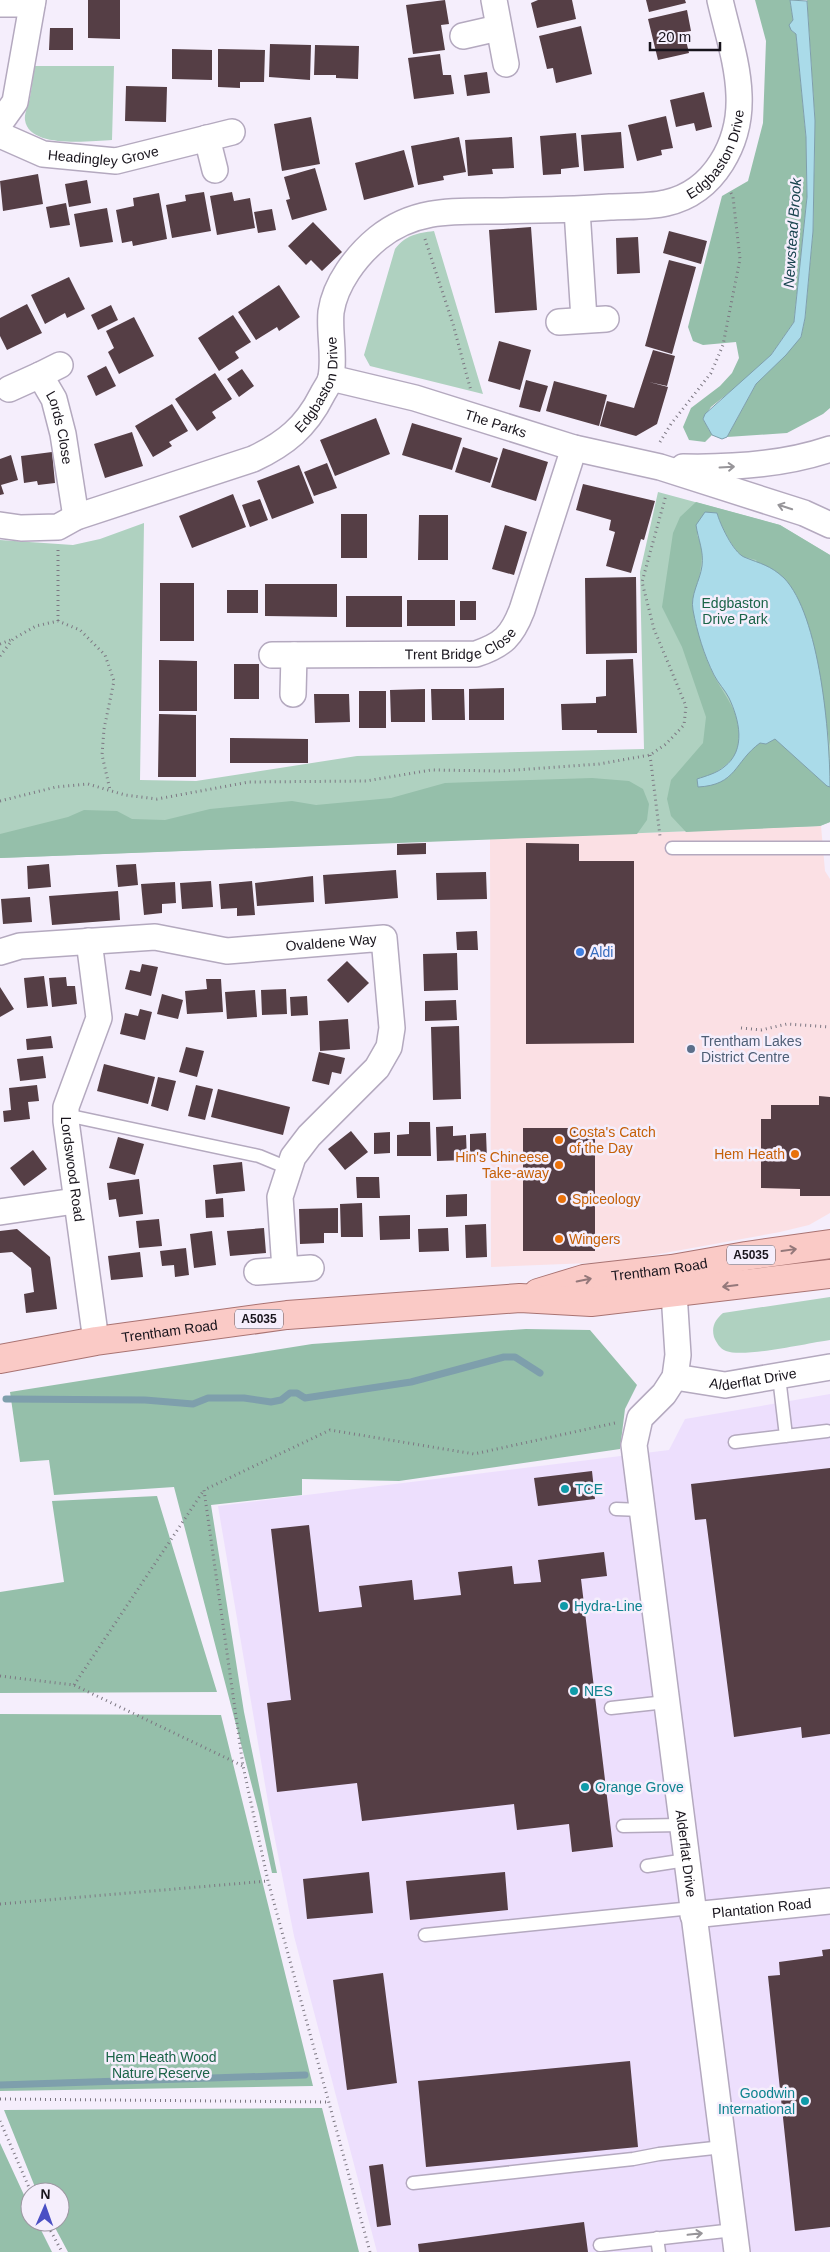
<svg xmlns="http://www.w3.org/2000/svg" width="830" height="2252" font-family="Arial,sans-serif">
	<rect width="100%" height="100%" fill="#f5eefc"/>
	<path fill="#fbe0e4" d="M821,826l4,45 5,8v334l-21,12 -29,7 -165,30 -124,5 -1,-428z"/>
	<path fill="#eddffd" d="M830,1394v858h-453l-83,-316 -24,-122 -52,-308 451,-56 16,-31z"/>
	<path fill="#afd1c0" d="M34,66h80l-2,74c-22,1 -83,9 -87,-20 -1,-7 4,-16 5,-23 2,-10 3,-21 4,-31z
		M434,231l49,163 -113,-28 -6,-11 31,-106c11,-14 22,-16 39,-18z
		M658,492l122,33 50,30v267l-10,4 -820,32v-318l73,5 27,-6 44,-16 -4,257 56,1 161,-25 287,-7 -4,-177z
		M830,1297v43c-22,3 -86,18 -104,11 -6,-2 -10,-9 -12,-14 -3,-11 2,-18 9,-24z"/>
	<path fill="#95bfaa" d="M755,0h35l3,20 -2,10 5,4 10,103 1,60 -13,125 -23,33 -25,24 -35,28 -8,12 9,16 -7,7 -16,-2 -6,-13 8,-19 29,-22 12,-13 7,-15 -3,-16 -33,3 -10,-4 -5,-14 34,-131 26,-15 15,-58 3,-82z
		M807,0h23v408l-7,6 -36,19 -60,4 29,-53 45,-47 4,-19 8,-87 2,-110z
		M696,502l84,23 50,30v191l-16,-99 -58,-87c-4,-1 -8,-2 -12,-3 -10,-5 -24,-33 -27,-44l-20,22c8,16 4,28 2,45 -2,13 -3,41 0,53 3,15 8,29 15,43 11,20 29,41 26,66 -3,15 -14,24 -26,31l14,5 24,-30 8,-5 6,1 9,-5 52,47 3,1v35l-10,4 -134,6 -15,-16 -4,-17 4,-19 32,-37 3,-26 -24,-70 -20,-40 11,-74 7,-16z
		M592,778l37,3 14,8 6,15 -2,16 -10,14 -637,24v-24l68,-17 16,-7 33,1 15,8 33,1 45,-11 82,-8 24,4 75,-7 54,-15z
		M526,1329l64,1 47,55 -12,24 -5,40 -221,32 -97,-2v16l-91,10 33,207 33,161h-5l-13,-60 -85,-326 -120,8 -5,-35 -29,2 -10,-70 302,-48z
		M157,1496l60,196 -217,1v-101l64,-10 -12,-81z
		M0,1714l221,1 92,371 -313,5z
		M322,2108l37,144h-291l-16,-30h8v-30h-23l-33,-82z
		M0,2143l30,65v14h7l15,30h-52z"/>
	<path fill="#aadbe9" stroke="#7e9fac" d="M790,0l17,1 8,120 -2,110 -8,87 -4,19 -15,18 -30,29 -29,53 -5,2 -10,-4 -9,-16 2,-5 66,-59 23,-33 13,-125 -1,-60 -10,-103 -5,-4 -2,-5 4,-5z
		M705,512l12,1c3,11 16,39 27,44 17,7 26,8 40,21 36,37 46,158 46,209l-3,-1 -52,-47 -9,5 -6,-1c-26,19 -23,42 -62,44l-1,-8c9,-3 20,-6 27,-12 23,-17 15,-48 5,-69 -4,-8 -11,-15 -15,-23 -10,-20 -17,-43 -21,-65 -3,-15 7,-29 9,-44 2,-15 -4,-27 -6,-41z"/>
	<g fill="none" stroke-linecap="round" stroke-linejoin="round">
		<path stroke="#7e9fac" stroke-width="7" d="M6,1399l139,1 48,4 15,-6h36l27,4 10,-2 9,-7h7l8,5 106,-16 93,-25h11l25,16
			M0,2085l305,-10"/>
	</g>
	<path fill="#553e45" d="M88,0h32v39l-32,-1z
		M445,0l4,24 -8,1 4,25 -32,4 -7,-49z
		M538,0h34l4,19 -39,9 -6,-25z
		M646,0h39l1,3 -37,9z
		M687,10l4,21 -7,1 5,21 -31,7 -10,-41z
		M581,26l11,48 -36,9 -3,-15 -6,1 -8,-33z
		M50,28h23v22h-24z
		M270,44l41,1 -1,35 -41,-3z
		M315,45l44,1 -1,33 -22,-1v-3h-22z
		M172,49l40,1v30l-40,-1z
		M218,49l47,1 -1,32h-24v6l-22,-1z
		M440,54l3,21h8l3,19 -40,5 -6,-41z
		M487,72l3,21 -23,3 -3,-21z
		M126,86l41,1 -1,35 -41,-1z
		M704,92l8,35 -16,4 -2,-8 -18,4 -6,-27z
		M666,116l7,32 -12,2 1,5 -25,6 -9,-36z
		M311,117l9,47 -38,7 -8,-47z
		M621,132l3,36 -40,3 -3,-36z
		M576,133l3,34 -18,2v5l-18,1 -3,-39z
		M459,137l7,35 -23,4 1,4 -26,5 -7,-39z
		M512,137l2,31 -22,1 1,5 -25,2 -3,-36z
		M404,150l10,37 -50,13 -9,-37z
		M315,168l12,42 -35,10 -6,-20 4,-1 -6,-22z
		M38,174l5,30 -40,7 -3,-30z
		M87,180l4,23 -22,4 -4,-23z
		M204,192l7,39 -39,7 -6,-33 20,-4 -1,-6z
		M232,192l2,9 16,-3 5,30 -38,7 -7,-39z
		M159,193l8,46 -34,7 -1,-5 -10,2 -6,-33 18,-4 -1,-8z
		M66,203l4,22 -20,3 -4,-21z
		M107,208l6,34 -33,5 -6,-33z
		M272,209l4,21 -18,3 -4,-21z
		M313,222l29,30 -20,19 -11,-11 -5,5 -18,-19z
		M531,227l6,83 -42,3 -6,-83z
		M669,231l38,10 -6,23 -38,-11z
		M638,237l2,36 -23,1 -1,-36z
		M669,260l27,7 -24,87 -27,-8z
		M69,277l16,32 -18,9 -2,-5 -20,11 -14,-29z
		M279,285l21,32 -21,14 -2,-4 -21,13 -18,-28z
		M27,304l15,29 -35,17 -7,-14v-18z
		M111,305l7,15 -20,10 -7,-15z
		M233,315l18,27 -16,10 4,6 -20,13 -21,-33z
		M134,317l20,39 -35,18 -11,-22 6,-4 -8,-17z
		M499,341l32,9 -11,40 -32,-9z
		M653,350l22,6 -8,30 -18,-4 19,5 -11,37 -21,12 -36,-10 7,-25 27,7z
		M106,366l10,20 -20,10 -9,-20z
		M242,369l12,17 -15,11 -12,-18z
		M215,373l17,26 -20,13 4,6 -19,13 -22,-32z
		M526,380l22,6 -8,26 -21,-5z
		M554,381l53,14 -8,31 -53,-15z
		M172,404l16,27 -19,11 3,4 -19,11 -18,-31z
		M376,418l14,36 -55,22 -15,-36z
		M412,423l50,15 -10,32 -50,-15z
		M132,432l11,34 -38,12 -11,-34z
		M463,447l35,11 -8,25 -35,-11z
		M503,448l45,14 -12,39 -45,-14z
		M52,452l3,31 -17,2 -1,-4 -13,2 -3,-27z
		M11,455l7,25 -17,5 3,9 -4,1v-36z
		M327,463l10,25 -23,8 -10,-24z
		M299,465l15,38 -42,16 -15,-38z
		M583,484l72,17 -11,39 -3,-1 -10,34 -25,-7 9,-34 -6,-2 2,-10 -35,-10z
		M233,494l13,33 -54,21 -13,-32z
		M260,499l8,21 -18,7 -8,-22z
		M341,514h26v44h-26z
		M419,515h29v45h-30z
		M505,525l22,7 -13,43 -22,-6z
		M636,577l1,76 -51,1 -1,-76z
		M160,583h34v58h-34z
		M265,584h72v33l-72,-1z
		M227,590h31v23h-31z
		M346,596h56v31h-56z
		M407,600h48v26h-48z
		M460,601h16v19h-16z
		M633,659l4,74h-40v-3h-35l-1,-26 35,-1v-6l10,-1v-36z
		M159,660l38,1v50h-38z
		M234,664h25v35h-25z
		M504,688v32h-35v-31z
		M425,689v33h-34l-1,-32z
		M431,689h33l1,31h-33z
		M359,691h27v37h-27z
		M314,694h35l1,28 -35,1z
		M159,714l37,1v62h-38z
		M230,738l78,1v24h-78z
		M426,843v11l-29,1v-11z
		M526,843l53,1v17h55v182l-108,1z
		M49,864l2,23 -23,2 -1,-23z
		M136,864l2,21 -20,2 -2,-22z
		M396,870l2,28 -73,6 -2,-29z
		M486,872l1,27 -50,1 -1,-27z
		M313,876l1,26 -57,4 -2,-23z
		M211,881l2,26 -31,2 -2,-26z
		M252,881l3,34 -18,1v-8l-16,1 -2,-25z
		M175,882l1,21 -14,1v9l-18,2 -3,-31z
		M118,891l2,29 -68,5 -3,-29z
		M30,897l2,25 -29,2 -2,-25z
		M477,931l1,19h-21l-1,-18z
		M457,953l1,37 -34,1 -1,-37z
		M347,961l22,22 -21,20 -21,-23z
		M142,964l16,3 -7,29 -26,-7 5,-19 10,2z
		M44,976l4,30 -21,2 -3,-30z
		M66,977l1,9h8l2,18 -25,3 -3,-29z
		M206,979h15l2,33 -36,2 -2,-23 22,-2z
		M0,987l14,22 -14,8z
		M286,989l1,25 -25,1 -1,-25z
		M255,990l2,27 -30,2 -2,-27z
		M162,994l21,6 -5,19 -21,-5z
		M307,996l1,19 -17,1 -1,-19z
		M456,1000l1,20 -32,1v-20z
		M140,1009l12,3 -7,28 -25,-6 5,-21 13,3z
		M348,1019l2,30 -30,2 -1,-30z
		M459,1026l2,73 -28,1 -2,-73z
		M51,1036l2,12 -26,2 -1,-11z
		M186,1047l18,4 -7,26 -18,-5z
		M319,1052l26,6 -4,16 -9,-2 -3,13 -17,-4z
		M43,1056l3,22 -26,3 -3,-22z
		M104,1064l51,13 -7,27 -51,-13z
		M158,1077l18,4 -8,30 -17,-5z
		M37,1085l2,16 -11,1 2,17 -26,3 -1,-11 8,-1 -2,-22z
		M196,1085l17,4 -8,31 -17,-4z
		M218,1089l72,18 -7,28 -72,-18z
		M819,1096l11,1v99h-30v-7l-39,-1v-69h10v-14h48z
		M409,1122h21l1,34h-34v-21l12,-1z
		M453,1126v10l13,-1 1,25 -30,1 -1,-34z
		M523,1128h72v123h-72z
		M351,1131l17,21 -23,18 -17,-21z
		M390,1132v21l-16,1v-21z
		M486,1133l1,26h-17v-25z
		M118,1137l26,7 -9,31 -26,-7z
		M33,1150l14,19 -23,17 -14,-18z
		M242,1162l3,29 -29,3 -3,-29z
		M356,1177h23l1,21h-23z
		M139,1179l4,35 -24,3 -3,-18 -7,1 -2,-17z
		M467,1194v22l-21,1v-22z
		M223,1198l1,19 -18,1 -1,-18z
		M362,1203l1,34h-22l-1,-33z
		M338,1208v25h-14v10l-24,1 -1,-35z
		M410,1215v24l-30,1 -1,-24z
		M159,1219l3,27 -23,2 -3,-27z
		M486,1224l1,33 -21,1 -1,-33z
		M264,1228l2,25 -36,3 -3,-25z
		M448,1228l1,23 -30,1 -1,-23z
		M17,1229l33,28 7,52 -31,4 -2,-19 10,-2 -3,-24 -19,-16 -12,1v-22z
		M212,1231l4,34 -22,3 -4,-34z
		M186,1248l3,27 -14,2 -1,-12 -12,1 -2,-15z
		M140,1252l3,25 -32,3 -3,-24z
		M830,1468v266l-28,4 -1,-11 -67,10 -28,-218 -11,1 -4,-36z
		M592,1471l3,28 -57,7 -4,-28z
		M309,1525l10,87 43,-5 -3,-21 53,-6 2,20 47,-5 -3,-23 54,-6 2,18 27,-2 -3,-22 66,-8 3,24 -26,3 32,268 -41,5 -3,-28 -52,6 -3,-26 -152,17 -5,-38 -80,9 -10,-89 24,-3 -20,-171z
		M369,1872l4,41 -66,6 -4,-40z
		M505,1872l3,38 -98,10 -4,-39z
		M830,1949v278l-35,4 -27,-255 12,-1 -1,-13 44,-6 -1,-6z
		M383,1973l14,110 -50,7 -14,-110z
		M630,2061l8,86 -212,20 -8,-86z
		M383,2164l8,61 -14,2 -8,-61z
		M584,2222l4,30h-169l-1,-8z"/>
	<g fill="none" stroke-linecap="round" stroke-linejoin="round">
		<g stroke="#b4a9bf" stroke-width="15">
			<path id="service" d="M672,848h158
				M66,1115l193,41 29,12
				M779,1377l7,59
				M735,1442l92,-11
				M616,1509l26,1
				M611,1708l55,-6
				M623,1826l58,-1
				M647,1866l39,-6
				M425,1935l267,-27
				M413,2183l220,-24 26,-5 64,-7
				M657,2238l2,14
				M600,2245l134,-15"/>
		</g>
		<g stroke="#b4a9bf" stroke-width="28">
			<g id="minor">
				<path d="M494,0l12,64"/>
				<path d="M0,4h32"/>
				<path d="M463,36l35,-8"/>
				<path d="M0,123l15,-21 18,-102"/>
				<path id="s1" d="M0,135l43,19 73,7 116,-29"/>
				<path d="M207,138l8,32"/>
				<path d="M577,210l7,109"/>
				<path d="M559,322l47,-3"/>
				<path d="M40,375l20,-10"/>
				<path id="s2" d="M331,378l84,20 159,50 86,19 144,46 26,12"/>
				<path id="s3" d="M9,389l31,-14 14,24 9,35 13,83"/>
				<path d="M683,467c49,1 100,-2 147,-18"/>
				<path id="s4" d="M0,525l21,3 37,-1 18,-10 177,-58c32,-15 53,-32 69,-64 3,-6 8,-12 9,-18 4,-21 -2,-44 0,-65 4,-28 25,-56 47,-74 36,-29 74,-27 119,-27 37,-1 75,-1 113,-4 18,-1 39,0 56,-4 49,-11 75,-61 73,-108 -1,-32 -12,-64 -19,-95"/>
				<path id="s5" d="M272,655l204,-1c27,-9 36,-18 46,-44l52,-162"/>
				<path d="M293,694l1,-39"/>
				<path id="s6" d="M89,941l10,77 -33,89v14l30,220"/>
				<path id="s7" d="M0,952l20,-6 135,-9 72,14 157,-13 8,90 -3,19 -12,21 -68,68 -16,21 -13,40 5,72"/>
				<path d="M0,1212l75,-11"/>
				<path d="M257,1272l54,-4"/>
				<path id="s8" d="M674,1293l4,62 -3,22 -11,17 -24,24 -6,27 103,807"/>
				<path id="s9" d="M675,1377l50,8 105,-18"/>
				<path id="s10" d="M693,1915l137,-14"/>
			</g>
		</g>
		<g stroke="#a97372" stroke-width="30">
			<g id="primary">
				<path id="s11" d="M538,1293l46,-14 88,-10 74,-13 84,-12"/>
				<path id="s12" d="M0,1359l96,-18 191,-26 233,-17 71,4 239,-28"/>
			</g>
		</g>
		<path stroke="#7c7782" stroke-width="3" stroke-dasharray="1 4" stroke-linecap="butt" d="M425,239l28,85 18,67
			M660,442l11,-18 40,-51 12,-28 17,-86 -7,-62 -3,-6
			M58,621v-71
			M0,644l13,-5
			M0,656l13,-17 23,-13 22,-5 22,9 25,25 9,26 -10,48 -2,26 8,35
			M650,755l10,81
			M0,801l56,-14 32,-3 37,11 32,4 92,-17 117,-1 65,-11 71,1 97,-7 51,-9 16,-11 18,-19 2,-19 -32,-77 -12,-47 24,-87
			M741,1028l20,2 26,-6 43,3
			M0,1676l74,9 169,81
			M74,1685l130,-195
			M0,1904l268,-23
			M0,2099l329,3
			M0,2121l31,71
			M46,2222l16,30
			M370,2252l-102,-371 -25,-115 -39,-276 126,-60 144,24 141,-31"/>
		<use href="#service" stroke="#fff" stroke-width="12"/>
		<use href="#minor" stroke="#fff" stroke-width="25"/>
		<use href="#primary" stroke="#facac6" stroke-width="28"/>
	</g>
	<defs><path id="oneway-shaft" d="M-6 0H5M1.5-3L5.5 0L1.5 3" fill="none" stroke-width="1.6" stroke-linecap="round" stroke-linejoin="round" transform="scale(1.25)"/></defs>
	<g stroke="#979599">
		<use href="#oneway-shaft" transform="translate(727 467) rotate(-3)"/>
		<use href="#oneway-shaft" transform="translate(785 507) rotate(-162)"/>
		<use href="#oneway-shaft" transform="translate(695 2234) rotate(-6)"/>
	</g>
	<g stroke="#94787a">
		<use href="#oneway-shaft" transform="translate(789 1250) rotate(-8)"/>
		<use href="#oneway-shaft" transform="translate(584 1280) rotate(-12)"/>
		<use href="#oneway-shaft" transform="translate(730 1286) rotate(173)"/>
	</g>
	<circle fill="#3f7fe0" stroke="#f5eefc" stroke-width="2" cx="580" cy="952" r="5"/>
	<circle fill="#5c6f8a" stroke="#f5eefc" stroke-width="2" cx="691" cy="1049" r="5"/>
	<g fill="#e8710a" stroke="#f5eefc" stroke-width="2">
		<circle cx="559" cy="1140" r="5"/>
		<circle cx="795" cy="1154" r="5"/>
		<circle cx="559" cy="1165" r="5"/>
		<circle cx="562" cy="1199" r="5"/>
		<circle cx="559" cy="1239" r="5"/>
	</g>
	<g fill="#0f9aa8" stroke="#f5eefc" stroke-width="2">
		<circle cx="565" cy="1489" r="5"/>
		<circle cx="564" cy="1606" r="5"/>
		<circle cx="574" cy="1691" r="5"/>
		<circle cx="585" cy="1787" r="5"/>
		<circle cx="805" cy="2101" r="5"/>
	</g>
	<g text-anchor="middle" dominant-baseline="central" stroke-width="5" stroke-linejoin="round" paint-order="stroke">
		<g fill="#f5eefc" stroke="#5a555f" stroke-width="1">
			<rect x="727" y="1245.5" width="48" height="19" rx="4"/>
			<rect x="235" y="1309.5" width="48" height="19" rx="4"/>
		</g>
		<g font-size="12" font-weight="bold" fill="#18141c">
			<text x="751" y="1255">A5035</text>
			<text x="259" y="1319">A5035</text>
		</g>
		<g font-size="14" fill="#18141c" stroke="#f5eefc">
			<text stroke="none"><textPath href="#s4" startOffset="905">Edgbaston Drive</textPath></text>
			<text stroke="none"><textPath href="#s1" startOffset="108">Headingley Grove</textPath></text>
			<text stroke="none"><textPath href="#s4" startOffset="370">Edgbaston Drive</textPath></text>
			<text stroke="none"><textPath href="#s2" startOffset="171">The Parks</textPath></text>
			<text stroke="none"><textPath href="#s3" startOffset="91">Lords Close</textPath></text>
			<text stroke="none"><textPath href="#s5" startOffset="191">Trent Bridge Close</textPath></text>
			<text stroke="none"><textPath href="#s7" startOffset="334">Ovaldene Way</textPath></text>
			<text stroke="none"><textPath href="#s6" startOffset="235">Lordswood Road</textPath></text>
			<text stroke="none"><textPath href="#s11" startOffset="124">Trentham Road</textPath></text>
			<text stroke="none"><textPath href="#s12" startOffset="172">Trentham Road</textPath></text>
			<text stroke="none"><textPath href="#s9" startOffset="79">Alderflat Drive</textPath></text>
			<text stroke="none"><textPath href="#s8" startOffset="578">Alderflat Drive</textPath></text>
			<text stroke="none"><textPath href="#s10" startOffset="69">Plantation Road</textPath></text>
		</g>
		<g font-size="14" fill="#1b6448" stroke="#f5eefc">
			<text x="735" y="603">Edgbaston<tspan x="735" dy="16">Drive Park</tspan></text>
			<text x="161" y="2057">Hem Heath Wood<tspan x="161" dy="16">Nature Reserve</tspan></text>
		</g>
		<g font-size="14" fill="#366cbe" stroke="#f5eefc" text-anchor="start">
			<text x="590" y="952">Aldi</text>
		</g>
		<g font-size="14" fill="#4e5e75" stroke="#f5eefc" text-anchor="start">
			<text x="701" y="1041">Trentham Lakes<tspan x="701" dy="16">District Centre</tspan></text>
		</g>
		<g font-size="14" fill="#c56008" stroke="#f5eefc" text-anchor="start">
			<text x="569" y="1132">Costa's Catch<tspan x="569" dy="16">of the Day</tspan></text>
			<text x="785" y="1154" text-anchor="end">Hem Heath</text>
			<text x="549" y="1157" text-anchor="end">Hin's Chineese<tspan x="549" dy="16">Take-away</tspan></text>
			<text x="572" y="1199">Spiceology</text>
			<text x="569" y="1239">Wingers</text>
		</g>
		<g font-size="14" fill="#0d838f" stroke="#f5eefc" text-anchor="start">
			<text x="575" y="1489">TCE</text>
			<text x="574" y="1606">Hydra-Line</text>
			<text x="584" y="1691">NES</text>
			<text x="595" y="1787">Orange Grove</text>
			<text x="795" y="2093" text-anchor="end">Goodwin<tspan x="795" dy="16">International</tspan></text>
		</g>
		<g font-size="15" font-style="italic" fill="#19444f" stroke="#f5eefc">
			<text transform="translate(792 233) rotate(-86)">Newstead Brook</text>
		</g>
	</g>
	<g transform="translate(45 2207) rotate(2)"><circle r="24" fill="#f5eefc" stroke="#9d97a2"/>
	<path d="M0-4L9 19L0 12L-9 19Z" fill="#4a4fc4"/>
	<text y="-8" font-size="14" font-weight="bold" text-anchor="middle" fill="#18141c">N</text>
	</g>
	<path d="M650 42v8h70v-8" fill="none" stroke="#18141c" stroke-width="2.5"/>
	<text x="658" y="42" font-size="15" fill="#18141c" stroke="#f5eefc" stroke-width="4" paint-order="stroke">20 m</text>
</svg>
